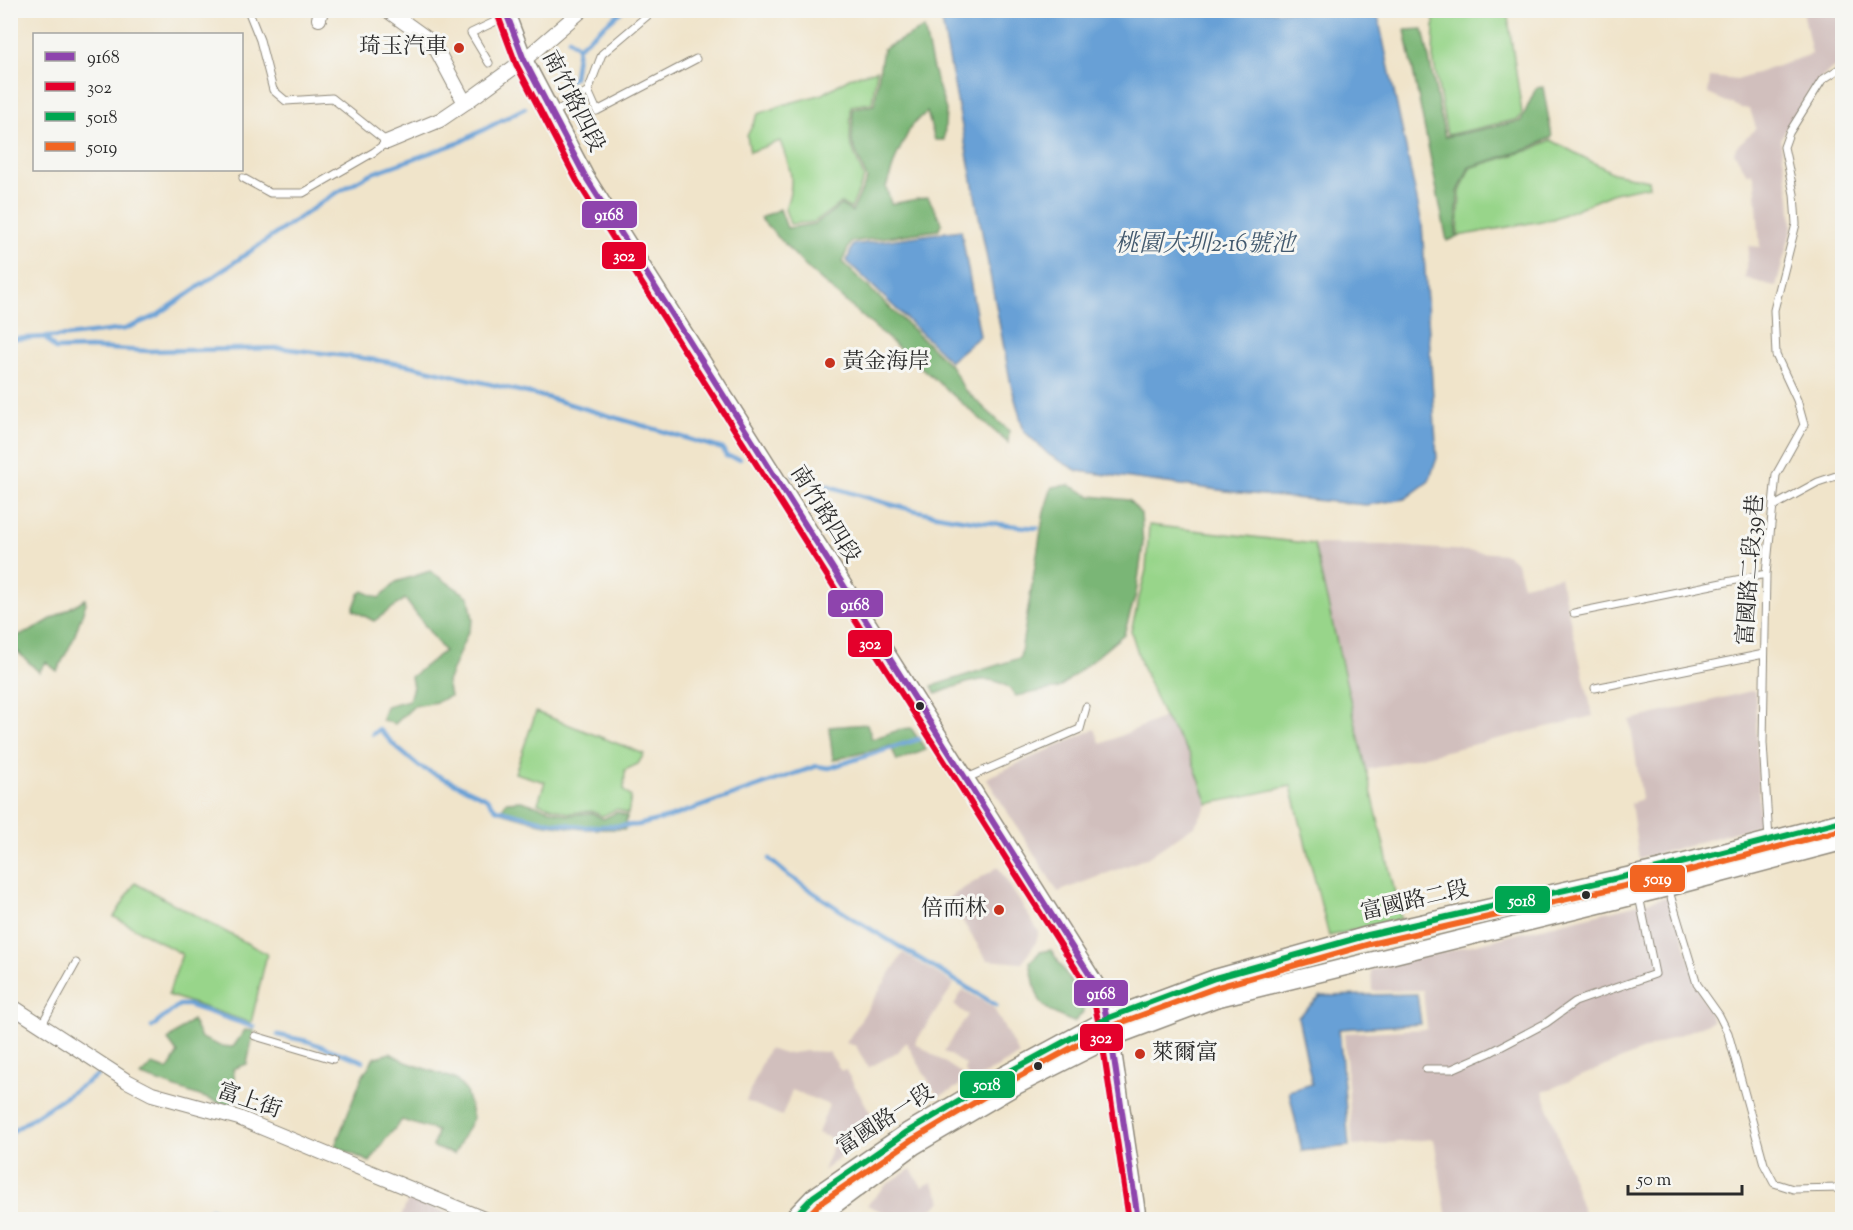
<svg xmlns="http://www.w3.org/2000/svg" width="1853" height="1230" font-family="'Sorts Mill Goudy','Noto Serif TC',serif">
	<rect width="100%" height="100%" fill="#f6f6f2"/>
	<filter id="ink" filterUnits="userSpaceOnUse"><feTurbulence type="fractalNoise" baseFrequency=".0167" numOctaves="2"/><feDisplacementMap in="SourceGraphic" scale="12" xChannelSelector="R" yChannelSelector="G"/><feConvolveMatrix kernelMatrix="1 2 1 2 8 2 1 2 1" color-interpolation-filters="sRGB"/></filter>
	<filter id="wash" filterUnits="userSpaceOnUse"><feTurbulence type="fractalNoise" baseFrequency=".008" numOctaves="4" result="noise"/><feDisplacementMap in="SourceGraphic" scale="24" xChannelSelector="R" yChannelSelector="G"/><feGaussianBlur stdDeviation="1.35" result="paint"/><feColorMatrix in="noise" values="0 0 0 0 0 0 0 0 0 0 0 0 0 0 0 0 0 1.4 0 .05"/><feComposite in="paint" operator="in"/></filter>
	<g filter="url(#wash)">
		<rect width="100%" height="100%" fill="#f0e4ca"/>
		<path fill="#d1bfbd" d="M1803,11h39v54l-11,4 -21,21 -30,49 10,58 2,30 -16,60 -31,-9 4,-32 11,1 -5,-68 -3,-7 -5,2 -13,-22 2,-5 20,-19 -6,-19 -9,-1 -33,-14 2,-17 27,3 75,-26z
			M1314,544l72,1 120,9 11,9 6,22 37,-8 33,139 -227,54z
			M1755,690l5,135 -121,34 -8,-56 11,-4 -12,-79z
			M1164,717l26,37 18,50 -13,21 -48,33 -89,34 -72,-114 109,-49 6,15z
			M998,867l41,65 -3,10 -14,21 -35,-3 -39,-62z
			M1671,896l26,90 16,35 -170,71 43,128 -139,-1 -13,-80 -81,7 -9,-113 83,-4 -4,-39 -51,1 -1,-21z
			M903,953l51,31 -39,59 46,30 -2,13 -21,11 -32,-55 -8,10 -30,16 -12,-22 -10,-3z
			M963,990l30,17 26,48 -48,27 -7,-13 2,-4 -22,-14 24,-36 -14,-10z
			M768,1049l17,5 22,-3 22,1 12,19 4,-2 36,62 -30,17 -28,23 12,-31 -17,-7 11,-28 -37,-15 -10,26 -36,-15z
			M911,1169l11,18 10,-5 10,19 -17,15 2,3h-29l-31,-14 20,-21z
			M409,1198l53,21h-62z"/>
		<path fill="#98d58a" stroke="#62805a" stroke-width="1.5" d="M1432,11h75l15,102 -3,6 -72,16 -14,-77 1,-36z
			M877,70l-5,33 -21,3 -1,36 14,36 -13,31 -10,-6 -27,19 -24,2 -5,-15c11,-29 6,-39 -5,-68l-30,11 -3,-16 11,-22 28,-10 37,-10 26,-16z
			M1551,140l62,33 35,7 1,6 -35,7 -61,26 -95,17 2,-44 10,-24 60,-18z
			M1149,525l165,19 87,375 -72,17 -38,-150 -83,18 -18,-50 -26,-37 -22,-51 -11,-35 15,-61z
			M536,712l108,42 -6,10 -13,6 -1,21 7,6 -3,17 -11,-5 -15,7 -10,-5 -23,2 -31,-10 7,-21 -30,-9z
			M135,883l132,71 -16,69 -83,-28 14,-41 -68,-37z"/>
		<path fill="#7ab676" stroke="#527050" stroke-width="1.5" d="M924,28l9,41 13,41 -2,30h-9l-8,-28 -15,13 -15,30 -11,32 5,17 37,-7 14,26 -4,7 -87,12 -9,20 110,105 12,22 45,42 -1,12 -200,-174 -48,-51 20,-9 7,19 28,-4 26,-19 11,7 15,-33 -15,-37 1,-34 21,-3 9,-56z
			M1423,29l22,108 76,-16 15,-33 7,-1 9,50 -24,12 -59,18 -11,25 -2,45 -9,4 -42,-211z
			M1069,485l22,11 38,4 12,14 2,31 -7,49 -12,40 -65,54 -43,8c-20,-29 -53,-12 -80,-2l-4,-8 88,-28 24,-146 8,-25z
			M430,571l39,26 4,23 -26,62 3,14 -13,6 -23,4 -19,18 -13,-4 4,-14 23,-6 4,-13 -2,-10 33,-26 -39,-52 -31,22 -21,-11 6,-16 4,-3 16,7 17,-16z
			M85,599l1,4 -13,37 -16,31 -11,-9 -7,10 -26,-25 -2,-9 20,-7z
			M867,724l5,15 30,-10 9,-1 15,22 -29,11 -6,-15 -58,14 -4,-33z
			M521,801l47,14 24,-2 11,6 14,-7 10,4 -2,13h-42l-43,-6 -39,-11 5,-10z
			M1051,950l31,49 1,13 -9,10c-39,-14 -36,-22 -44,-60l10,-10z
			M192,1020l9,18 19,8 13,1 12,-17 9,1 -7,33 -14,5 4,24 -5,14 -91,-31 11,-11 16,5 10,-17 -10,-13z
			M390,1053l16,9 49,17 11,12 7,27 -19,36 -21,-7 4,-16 -35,-11 -17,20 -15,22 -35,-16 27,-69 12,-19z"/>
		<path fill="#67a0d6" stroke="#496680" stroke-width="1.5" d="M940,11h437l45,213 15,234 -8,23 -24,18 -39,6 -125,-12 -163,-22 -29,-16 -25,-24 -13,-46z
			M961,230l19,106 -30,25 -103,-100 6,-16z
			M1417,994l4,30 -82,5 10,117 -47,5 -13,-60 23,-7 -14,-67 23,-21z"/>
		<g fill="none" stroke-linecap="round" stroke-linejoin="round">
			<path stroke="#67a0d6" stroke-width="4.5" d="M569,39l9,8
				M564,83l10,-6 4,-30 45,-37
				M45,337l10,12 35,-1 58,3 133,-3 81,10 46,7 137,32 178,52 3,7 14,3
				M10,339l57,-3 58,-7 31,-13 175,-120 39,-22 88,-31 67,-35
				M794,475c41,13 82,27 124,36 39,9 79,13 119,17
				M373,734l6,-5 18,19 23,19 66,31 10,11 47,12 42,6 53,-2 32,-8 147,-51 12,2 90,-29
				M769,859l20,17 60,40 147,89
				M152,1027l27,-22h9l66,22
				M278,1035l29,6 56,20
				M10,1133l88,-58
				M192,1220l20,-11 30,11"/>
		</g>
	</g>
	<g filter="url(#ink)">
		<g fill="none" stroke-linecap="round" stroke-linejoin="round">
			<g stroke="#8e887a" stroke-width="9">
				<path id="service" d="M489,63l-18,-30 36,-17
					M588,91l9,20 99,-52
					M552,114l36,-23 14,-37 52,-44
					M243,178l27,15h33l71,-41 13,-10 -55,-44 -46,3 -13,-11 -13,-50 -12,-30
					M1774,506l44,-24 24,-8
					M1574,613l192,-39
					M1595,688l169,-34
					M967,778l113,-49 6,-22
					M1774,860l-5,-20 -6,-97 3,-169 10,-99 28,-50 -7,-25 -21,-45 -2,-45 22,-86 -2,-30 -10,-47 5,-14 33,-53 20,-13
					M1662,868l35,116 22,31 9,18 36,131 10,19 19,6 49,-1
					M42,1024l34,-61
					M255,1036l78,23
					M1426,1069h26l39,-17 55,-29 29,-21 80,-28 -16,-78"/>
			</g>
			<g stroke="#8e887a" stroke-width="16">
				<path id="minor" d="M387,10l46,33 32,60
					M319,19l2,-9
					M387,142l53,-22 25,-17 59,-43 58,-50
					M10,1005l117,76 25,13 87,24 247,102"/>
			</g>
			<g stroke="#8e887a" stroke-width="19">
				<path id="tertiary" d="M505,10l19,50 61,116 516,817 10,45 27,182
					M791,1220l22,-23 94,-65 98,-58 103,-56 107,-40 153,-43 294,-67 180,-47
					M819,1220l6,-8 89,-66 102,-60 95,-48 104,-39 453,-111 174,-46"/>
			</g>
			<use href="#service" stroke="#fff" stroke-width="7"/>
			<use href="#minor" stroke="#fff" stroke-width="14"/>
			<use href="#tertiary" stroke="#fff" stroke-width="16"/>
			<g stroke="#f6f6f2" stroke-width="10">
				<path id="bus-1" d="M505,10l19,50 61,116 516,817 10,45 27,182"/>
			</g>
			<g stroke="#f6f6f2" stroke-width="10">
				<path id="bus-2" d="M497,13l19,51 61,117 516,815 9,44 27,180"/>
			</g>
			<g stroke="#f6f6f2" stroke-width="10">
				<path id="bus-3" d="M791,1220l22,-23 94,-65 98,-58 103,-56 107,-40 153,-43 294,-67 180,-47"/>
			</g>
			<g stroke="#f6f6f2" stroke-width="10">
				<path id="bus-4" d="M804,1220l15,-16 93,-64 97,-58 103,-56 106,-39 152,-43 294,-67 178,-47"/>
			</g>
			<use href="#bus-1" stroke="#8e44ad" stroke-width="6"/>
			<use href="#bus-2" stroke="#e4002b" stroke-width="6"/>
			<use href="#bus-3" stroke="#00a651" stroke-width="6"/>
			<use href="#bus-4" stroke="#f26522" stroke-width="6"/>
		</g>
	</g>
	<g fill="#c8321e" stroke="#f6f6f2" stroke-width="2">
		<circle cx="459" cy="48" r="6"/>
		<circle cx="830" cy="363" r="6"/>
		<circle cx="999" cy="910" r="6"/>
		<circle cx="1140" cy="1054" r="6"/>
	</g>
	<g fill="#2b2b2b" stroke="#f6f6f2" stroke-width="2">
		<circle cx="920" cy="706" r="5"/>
		<circle cx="1586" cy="895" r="5"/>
		<circle cx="1038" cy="1066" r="5"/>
	</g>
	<g text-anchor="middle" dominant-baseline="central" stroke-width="6" stroke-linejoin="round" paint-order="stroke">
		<g font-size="22" fill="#2b2b2b" stroke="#f6f6f2" text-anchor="end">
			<text x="447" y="48">琦玉汽車</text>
			<text x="842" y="363" text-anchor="start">黃金海岸</text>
			<text x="987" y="910">倍而林</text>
			<text x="1152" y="1054" text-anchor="start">萊爾富</text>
		</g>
		<g font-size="22" fill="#2b2b2b" stroke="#f6f6f2">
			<text transform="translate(572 102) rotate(63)">南竹路四段</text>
			<text transform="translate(824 515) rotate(58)">南竹路四段</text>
			<text transform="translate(1752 570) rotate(-86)">富國路二段39巷</text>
			<text transform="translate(1415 902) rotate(-13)">富國路二段</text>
			<text transform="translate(249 1102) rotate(19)">富上街</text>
			<text transform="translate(886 1121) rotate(-33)">富國路一段</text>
		</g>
		<g font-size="24" font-style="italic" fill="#435a6f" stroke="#f6f6f2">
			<text x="1205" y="245">桃園大圳2-16號池</text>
		</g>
	</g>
	<g stroke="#f6f6f2" stroke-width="2">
		<rect x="581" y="200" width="57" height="29" rx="6" fill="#8e44ad"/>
		<rect x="601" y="241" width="46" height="29" rx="6" fill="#e4002b"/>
		<rect x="827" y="589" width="57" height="29" rx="6" fill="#8e44ad"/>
		<rect x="847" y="629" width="46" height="29" rx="6" fill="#e4002b"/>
		<rect x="1629" y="864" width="57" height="29" rx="6" fill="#f26522"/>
		<rect x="1494" y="885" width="57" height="29" rx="6" fill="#00a651"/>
		<rect x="1073" y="979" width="56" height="28" rx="6" fill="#8e44ad"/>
		<rect x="1079" y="1023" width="45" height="29" rx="6" fill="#e4002b"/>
		<rect x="959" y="1070" width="57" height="29" rx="6" fill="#00a651"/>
	</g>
	<g font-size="16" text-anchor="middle" font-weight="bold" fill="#fff">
		<text x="609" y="220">9168</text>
		<text x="624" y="261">302</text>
		<text x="855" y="610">9168</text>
		<text x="870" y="649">302</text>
		<text x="1658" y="884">5019</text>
		<text x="1522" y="906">5018</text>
		<text x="1101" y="999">9168</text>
		<text x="1101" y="1043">302</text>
		<text x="987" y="1090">5018</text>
	</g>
	<rect width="1853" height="1230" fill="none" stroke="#f6f6f2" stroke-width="36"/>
	<rect x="33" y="33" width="210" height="138" fill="#f6f6f2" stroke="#a5a5a2" stroke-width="1.5"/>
	<rect x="45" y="52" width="30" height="9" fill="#8e44ad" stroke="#a5a5a2" stroke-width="1.5"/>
	<text x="87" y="63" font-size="18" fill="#2b2b2b">9168</text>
	<rect x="45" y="82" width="30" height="9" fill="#e4002b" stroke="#a5a5a2" stroke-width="1.5"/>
	<text x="87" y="93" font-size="18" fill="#2b2b2b">302</text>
	<rect x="45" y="112" width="30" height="9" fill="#00a651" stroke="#a5a5a2" stroke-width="1.5"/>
	<text x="87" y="123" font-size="18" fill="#2b2b2b">5018</text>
	<rect x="45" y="142" width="30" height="9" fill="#f26522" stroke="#a5a5a2" stroke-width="1.5"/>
	<text x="87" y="153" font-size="18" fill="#2b2b2b">5019</text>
	<path d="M1628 1185v9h114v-9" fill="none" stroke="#2b2b2b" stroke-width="3"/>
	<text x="1637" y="1185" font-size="18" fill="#2b2b2b" stroke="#f6f6f2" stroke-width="4.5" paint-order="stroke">50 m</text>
</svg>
